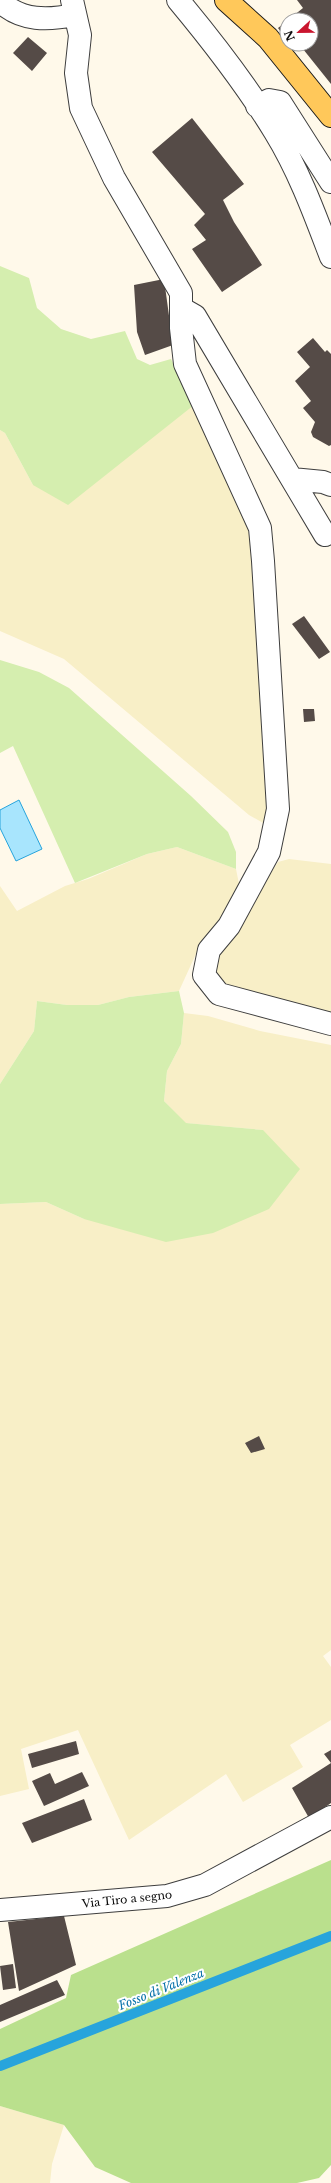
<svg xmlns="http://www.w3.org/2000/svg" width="331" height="2183" font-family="'Libre Baskerville',serif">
	<rect width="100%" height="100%" fill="#fff9ea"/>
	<path fill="#f8efc7" d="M194,405l56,124 4,16 14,264 -3,15 -16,-9 -185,-156 -64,-28v-201l5,3 28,52z
		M177,847l59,22 3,15 -4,14 -35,47 -21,46 -50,6 -31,8h-31l-30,-4 -3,30 -34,53v-198l17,25 48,-25 23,-7 59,-25z
		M289,859l42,5v151l-106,-27 -8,-14 -1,-18 62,-94z
		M184,1013l24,3 52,15 71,14v605l-8,6 8,11v53l-41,25 13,22 -60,35 -17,-28 -97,66 -51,-110 -57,19 8,40 -29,7v-592l46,-2 38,17 179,-89 -78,-7 -21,-22 3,-30 14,-27z
		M0,2106l64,19 -12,39 -2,19h-50z"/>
	<path fill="#d5eeaf" d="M0,266l29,12 8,30 24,21 30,10 34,-8 12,28 13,6 21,-6 23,46 -126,100 -35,-20 -28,-52 -5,-3z
		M0,660l39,12 30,16 122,108 37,36 8,20v17l-59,-22 -30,7 -72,29 -62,-137 -13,7z
		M179,991l5,22 -3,31 -14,27 -3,30 22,22 77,7 37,39 -31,40 -56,24 -47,9 -82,-23 -38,-17 -46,2v-120l34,-53 3,-30 30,4h31l31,-8z"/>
	<path fill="#bae08d" d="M331,1860v305l-12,13 -22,5h-166l-36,-16 -31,-42 -64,-19v-77l66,-31 5,-23z"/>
	<path fill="#a8e5fd" stroke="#27a4dc" d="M19,800l23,49 -26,12 -16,-33v-18z"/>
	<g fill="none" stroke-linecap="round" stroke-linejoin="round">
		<path stroke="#27a4dc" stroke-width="10" d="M0,2066l331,-130"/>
	</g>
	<path fill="#554b47" d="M297,0h34v84l-32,-40h12v-24h-23l15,-12z
		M287,21v19l-9,-12z
		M28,37l19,16 -15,18 -19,-18z
		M192,118l52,66 -21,16 11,22 28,43 -40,27 -30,-43 14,-9 -12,-15 11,-11 -53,-62z
		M164,279l9,66 -28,10 -8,-23 -3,-47z
		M313,338l12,14 2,-2 4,4v91l-2,1 -16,-9 -2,-5 4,-10 -12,-14 8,-7 -16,-20 15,-14 -13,-15z
		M304,616l26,36 -11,7 -27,-35z
		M303,709h11l1,12 -11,1z
		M259,1436l6,13 -14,4 -6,-10z
		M76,1741l3,13 -47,14 -4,-14z
		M331,1750v53l-22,15 -17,-30 39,-25 -7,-9z
		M82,1772l7,14 -45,20 -12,-25 18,-8 5,11z
		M84,1799l8,21 -60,23 -10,-20z
		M64,1916l12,49 -57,26 -11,-69z
		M13,1964l3,24 -13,2 -3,-24z
		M57,1980l8,15 -65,27v-17z"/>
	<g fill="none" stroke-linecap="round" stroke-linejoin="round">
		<g stroke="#3e3e3e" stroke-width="24">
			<path id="minor" d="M72,0l8,35 -4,38 5,35 33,70 67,115v35l4,36 75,164 3,33 15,248 -9,43 -40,74 -20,24 -5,25 15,19 112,30
				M178,0c35,42 69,86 97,132 24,39 40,83 56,125
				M0,1c21,21 49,19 75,14
				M257,106l12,-6 11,2 51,80
				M181,308l14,8 130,219
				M292,479l31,3 8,3
				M0,1910l167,-14 38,-11 126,-68"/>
		</g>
		<g stroke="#1c1c1c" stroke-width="24">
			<path id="major" d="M226,0l42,38 63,78"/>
		</g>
		<use href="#minor" stroke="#fff" stroke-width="22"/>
		<use href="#major" stroke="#ffc85a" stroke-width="22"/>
	</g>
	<g text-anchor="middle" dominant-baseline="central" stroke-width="4" stroke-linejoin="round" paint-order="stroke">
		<g font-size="11" fill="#0b0b0b" stroke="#fff">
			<text transform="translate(127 1899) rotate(-6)">Via Tiro a segno</text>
		</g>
		<g font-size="12" font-style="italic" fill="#0872aa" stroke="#fff">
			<text transform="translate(161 1989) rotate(-22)">Fosso di Valenza</text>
		</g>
	</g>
	<g transform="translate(299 32) rotate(248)"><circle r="19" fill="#ffffff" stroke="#9d9d9d"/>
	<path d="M0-3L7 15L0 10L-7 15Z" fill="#ca152e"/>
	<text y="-6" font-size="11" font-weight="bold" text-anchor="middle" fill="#0b0b0b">N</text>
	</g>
</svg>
